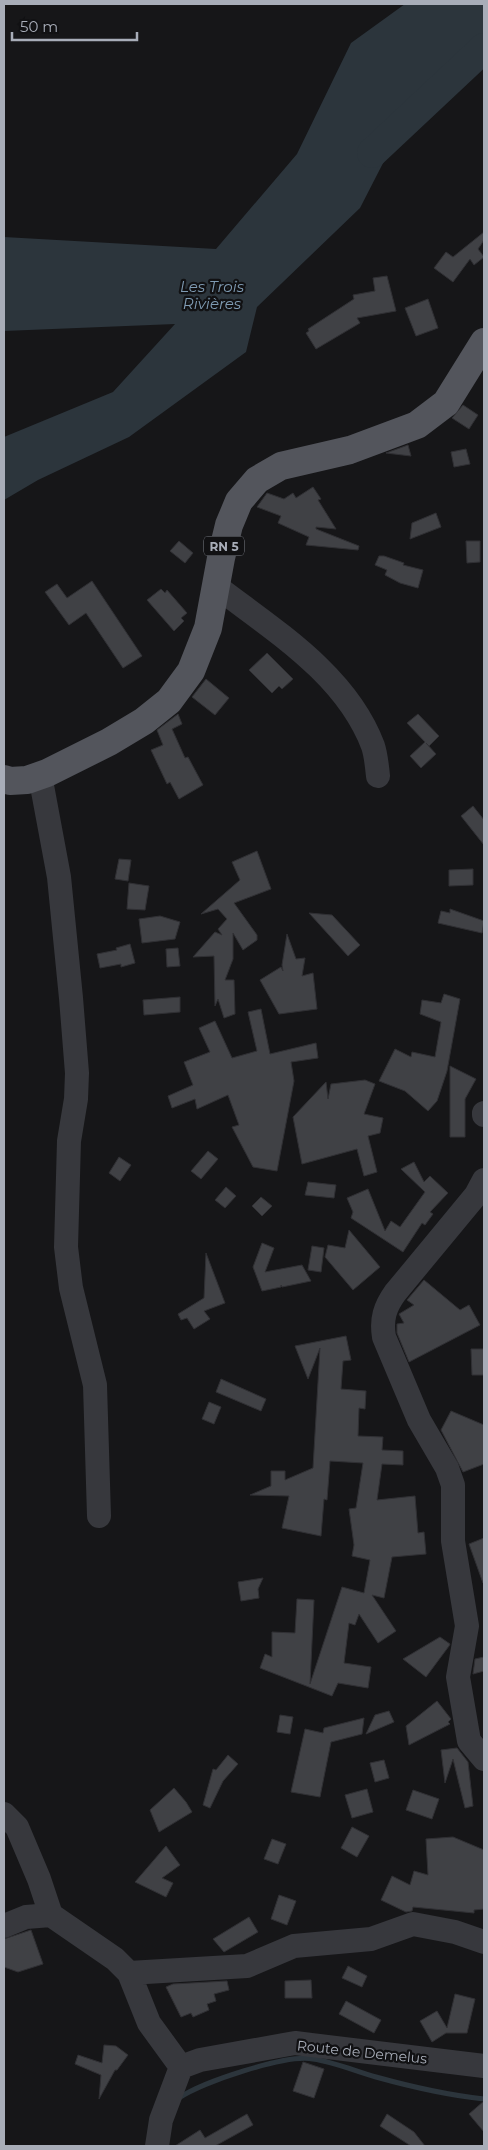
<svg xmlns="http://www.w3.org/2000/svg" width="488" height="2150" font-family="Montserrat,sans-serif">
	<rect width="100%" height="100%" fill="#161618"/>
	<path fill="#2c353c" d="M405,4h79v62l-65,27 -59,115 -103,99 -11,45 -117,85 -91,43 -34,20v-63l109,-45 62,-68 -171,7v-94l212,12 81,-95 54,-111z"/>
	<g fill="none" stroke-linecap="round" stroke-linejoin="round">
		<path stroke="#2c353c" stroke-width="5" d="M179,2098c23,-16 107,-44 134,-39 21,3 42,12 63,18 36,10 71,18 108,22"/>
		<path stroke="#2c353c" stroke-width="30" d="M372,153l112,-105"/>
	</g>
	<path fill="#404145" stroke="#303034" d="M484,232v8l-6,9 6,8 -10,8 -4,-6 -17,23 -19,-14 12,-16 7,5z
		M387,276l9,35 -39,7 3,5 -44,26 -10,-16 3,-2 -1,-2 46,-30 -1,-4 22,-4 -2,-13z
		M428,299l10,29 -22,8 -11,-28z
		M463,405l15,10 -9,14 -17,-11z
		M408,445l3,11 -25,-3z
		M466,449l4,15 -16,3 -3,-15z
		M313,487l8,12 -3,1 18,29 -20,-2v2l43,17 -1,4 -52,-5 3,-8 -31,-14 3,-7 -24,-9 10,-14 17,6 9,-6 3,5z
		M436,513l5,14 -31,12 2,-16z
		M179,541l14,12 -8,10 -15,-12z
		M466,541h14v21l-13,1z
		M379,556h5l20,7 -1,2 20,5 -5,18 -18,-5 -15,-8 2,-5 -12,-5z
		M92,581l50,75 -19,12 -37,-55 -17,12 -24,-33 12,-8 10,14z
		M161,589l4,4 2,-3 20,23 -6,5 3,3 -10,10 -27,-31z
		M267,653l26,26 -11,10 -3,-3 -7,7 -23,-23z
		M206,679l23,19 -14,17 -23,-18z
		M178,714l4,10 -10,5 13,29 3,-1 15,28 -24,14 -9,-17 -3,2 -16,-34 12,-5 -6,-15z
		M418,714l21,22 -10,10 -3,-3 10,11 -15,14 -11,-12 15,-14 -18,-19z
		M473,806l11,14v25l-23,-29z
		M257,851l14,38 -37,14 23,32v5l-14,10 -10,-17v26l-8,21h9l1,34 -11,4 -6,-19 -3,7 -1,-50 -21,1 22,-25 7,3 -4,-6 9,-10 -9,-10 -17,5 39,-34 -8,-18z
		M119,859l12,1 -3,21 -13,-2z
		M473,869v16l-24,1v-16z
		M129,883l20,3 -4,24 -18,-1z
		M450,909l34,12 -2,12 -44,-10 3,-12 9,2z
		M309,913l23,2 28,30 -12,11z
		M160,916l20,6 -5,17 -33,4 -3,-24z
		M287,934l9,25 9,-1 -3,18 11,-3 4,36 -38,5 -19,-34 21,-13 2,4 -1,-6z
		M130,944l5,19 -14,4v-3l-21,4 -3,-14 20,-4 -1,-2z
		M178,948l2,18 -13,1 -1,-18z
		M444,994l16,5 -13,72 -10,30 -9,10 -23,-20 -26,-10 16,-32 16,8 1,-5 23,5 6,-35 -21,-8 2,-14 19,3z
		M180,997v15l-36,3 -1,-15z
		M261,1009l9,45 46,-11 2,15 -27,4 3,19 -17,90 -24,-4 -21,-40 7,-2 -11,-30 -31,14 -2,-10 -23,9 -4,-12 25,-11 -9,-23 26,-10 -11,-24 16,-7 17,37 25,-7 -9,-39z
		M450,1066l26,13 -11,20v38h-15z
		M365,1080l10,4 -11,30 19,4 -3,15 -12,3 9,36 -13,4 -7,-27 -55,15 -9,-47 33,-35 2,17 3,-15z
		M208,1151l10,8 -17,20 -10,-8z
		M119,1157l12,8 -11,16 -11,-8z
		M414,1162l10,20 6,-6 18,17 -18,19 3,2 -8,11 -3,-2 -19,29 -52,-34 2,-6 -6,-14 21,-9 17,42 6,-10 9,6 25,-35 -24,-23z
		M308,1182l28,3 -2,13 -29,-3z
		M226,1187l10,9 -11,12 -10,-8z
		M261,1197l11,9 -10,10 -10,-10z
		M349,1230l31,37 -27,23 -28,-33 3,-12 17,3z
		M262,1243l12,5 -9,24 37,-7 9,16 -29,6 -1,-2v2l-19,4 -9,-24z
		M312,1246l12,2 -3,24 -13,-2z
		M206,1253l19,50 -21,8 6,8 -16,10 -7,-11 -6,2 -3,-6 26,-16z
		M424,1280l36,30 9,-5 11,20 -71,37 -12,-29v-9l7,-1 -5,-9 15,-9 -7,-5z
		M346,1336l5,24 -8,1 -2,28 25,2 -1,18 -6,-1 -1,28 25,1 -1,13 21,1v14l-21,-1 -5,36 38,-4 3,37 6,-1 2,22 -34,3 -8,41 -12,-3 24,36 -18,12 -19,-29 -4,11 -6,-2 -5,40 27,4 -3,21 -30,-5 -6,13 -72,-28 5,-14 7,3v-25l23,1 2,-34 17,1 -4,84 32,-97 22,6 6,-33 -18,-4 2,-11 -5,-36 7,-1 7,-45 -33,-2 -3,39 -3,-1 -3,37 -39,-8 7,-32 -39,-1 21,-9v-15h14v9l28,-12 7,-120 -12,31 -13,-33z
		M471,1349h13v26h-12z
		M221,1379l45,20 -5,12 -45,-19z
		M209,1402l12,5 -7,17 -12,-5z
		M451,1411l33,14v39l-21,8 -22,-42z
		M484,1538v45h-1l-14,-39z
		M263,1578l-5,11 1,9 -18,3 -3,-19z
		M440,1637l10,7 -1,2 -23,31 -23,-18z
		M484,1657v14l-11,3 2,-15z
		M437,1701l14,18 -3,3 2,2 -41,21 -3,-19z
		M389,1711l5,11 -28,12 9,-19z
		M280,1715l13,2 -3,17 -13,-2z
		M364,1718l-2,16 -31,8 -11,55 -29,-5 14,-63 18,4 1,-5z
		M457,1748l11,14 5,44 -8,2 -12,-49 -8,24 -4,-33z
		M228,1755l10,9 -15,17 -13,27 -7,-3 10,-36 3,1z
		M384,1760l5,18 -14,4 -5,-19z
		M174,1788l12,14 6,10 -33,20 -9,-22z
		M367,1789l6,23 -21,6 -7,-23z
		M413,1790l26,9 -7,20 -26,-9z
		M352,1827l17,9 -12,21 -16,-9z
		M453,1837l31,13v59l-10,1v3l-61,-6 -1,4 -6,1 -25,-12 11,-24 18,9 4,-14 14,4 -2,-36z
		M272,1839l14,5 -8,20 -14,-5z
		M166,1846l14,19 -18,13 11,5 -7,14 -31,-15z
		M279,1895l17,6 -9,24 -16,-6z
		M249,1917l9,15 -34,20 -11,-13z
		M31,1930l12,34 -25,8 -14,-5v-28z
		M348,1966l19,10 -5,11 -20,-9z
		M311,1980l1,18h-27v-17z
		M227,1981l2,9 -15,4 2,7 -9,3 2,6 -16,7 -2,-4 -10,4 -15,-30 7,-3z
		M455,1994l20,5 -8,34h-21l-14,9 -12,-21 17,-10 10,17z
		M346,2001l35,19 -7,13 -35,-19z
		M104,2045l12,1 12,9 -11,15h-2l-16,29 2,-24 -26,-11 3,-9 24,8z
		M303,2062l21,7 -10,29 -21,-7z
		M484,2101v31l-15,-18z
		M247,2114l6,11 -38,21h-40l25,-16 5,8z
		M387,2114l27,18 11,14h-14l-31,-20z"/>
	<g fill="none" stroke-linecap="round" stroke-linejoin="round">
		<path stroke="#37383d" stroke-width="24" d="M216,586c57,44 130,88 157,160 3,9 4,20 5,30
			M40,775l19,102 12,121 6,75 -1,26 -7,42 -3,106 5,41 24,97 4,131
			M484,1113v2
			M484,1180l-8,15 -81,98c-10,14 -14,26 -11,44l35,83 28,48 6,17v56l14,85 -9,51 11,64 15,18
			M4,1814l13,13 22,52 12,36
			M4,1926l22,-9 25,-2 64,44 14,14 20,50 32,44
			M129,1973l118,-7 47,-20 77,-7 42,-15 42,8 29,10
			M181,2067l19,-7 95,-17 189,23
			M157,2146l4,-26 20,-53"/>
		<path stroke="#53555c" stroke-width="28" d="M4,779l6,2 17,-1 20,-7 62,-31 35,-21 25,-20 22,-30 17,-43 13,-70 8,-33 10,-24 18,-21 24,-14 69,-16 67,-25 29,-22 38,-61"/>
	</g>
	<g text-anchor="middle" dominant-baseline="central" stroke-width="4.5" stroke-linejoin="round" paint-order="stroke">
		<rect fill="#111113" stroke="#7b7e86" stroke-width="1" x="204" y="536.5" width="40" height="19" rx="4"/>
		<g font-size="12" font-weight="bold" fill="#a8adb8">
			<text x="224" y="546">RN 5</text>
		</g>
		<g font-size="14" fill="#a8adb8" stroke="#111113">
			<text transform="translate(362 2052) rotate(6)">Route de Demelus</text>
		</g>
		<g font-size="15" font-style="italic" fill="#7f9bb3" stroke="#111113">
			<text x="212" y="286">Les Trois<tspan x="212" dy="17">Rivières</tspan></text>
		</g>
	</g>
	<rect width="488" height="2150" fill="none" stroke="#a8adb8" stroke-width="10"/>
	<path d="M12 32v8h125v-8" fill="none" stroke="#a8adb8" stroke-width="2.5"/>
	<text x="20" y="32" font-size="15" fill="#a8adb8" stroke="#111113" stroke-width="4" paint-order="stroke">50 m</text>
</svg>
